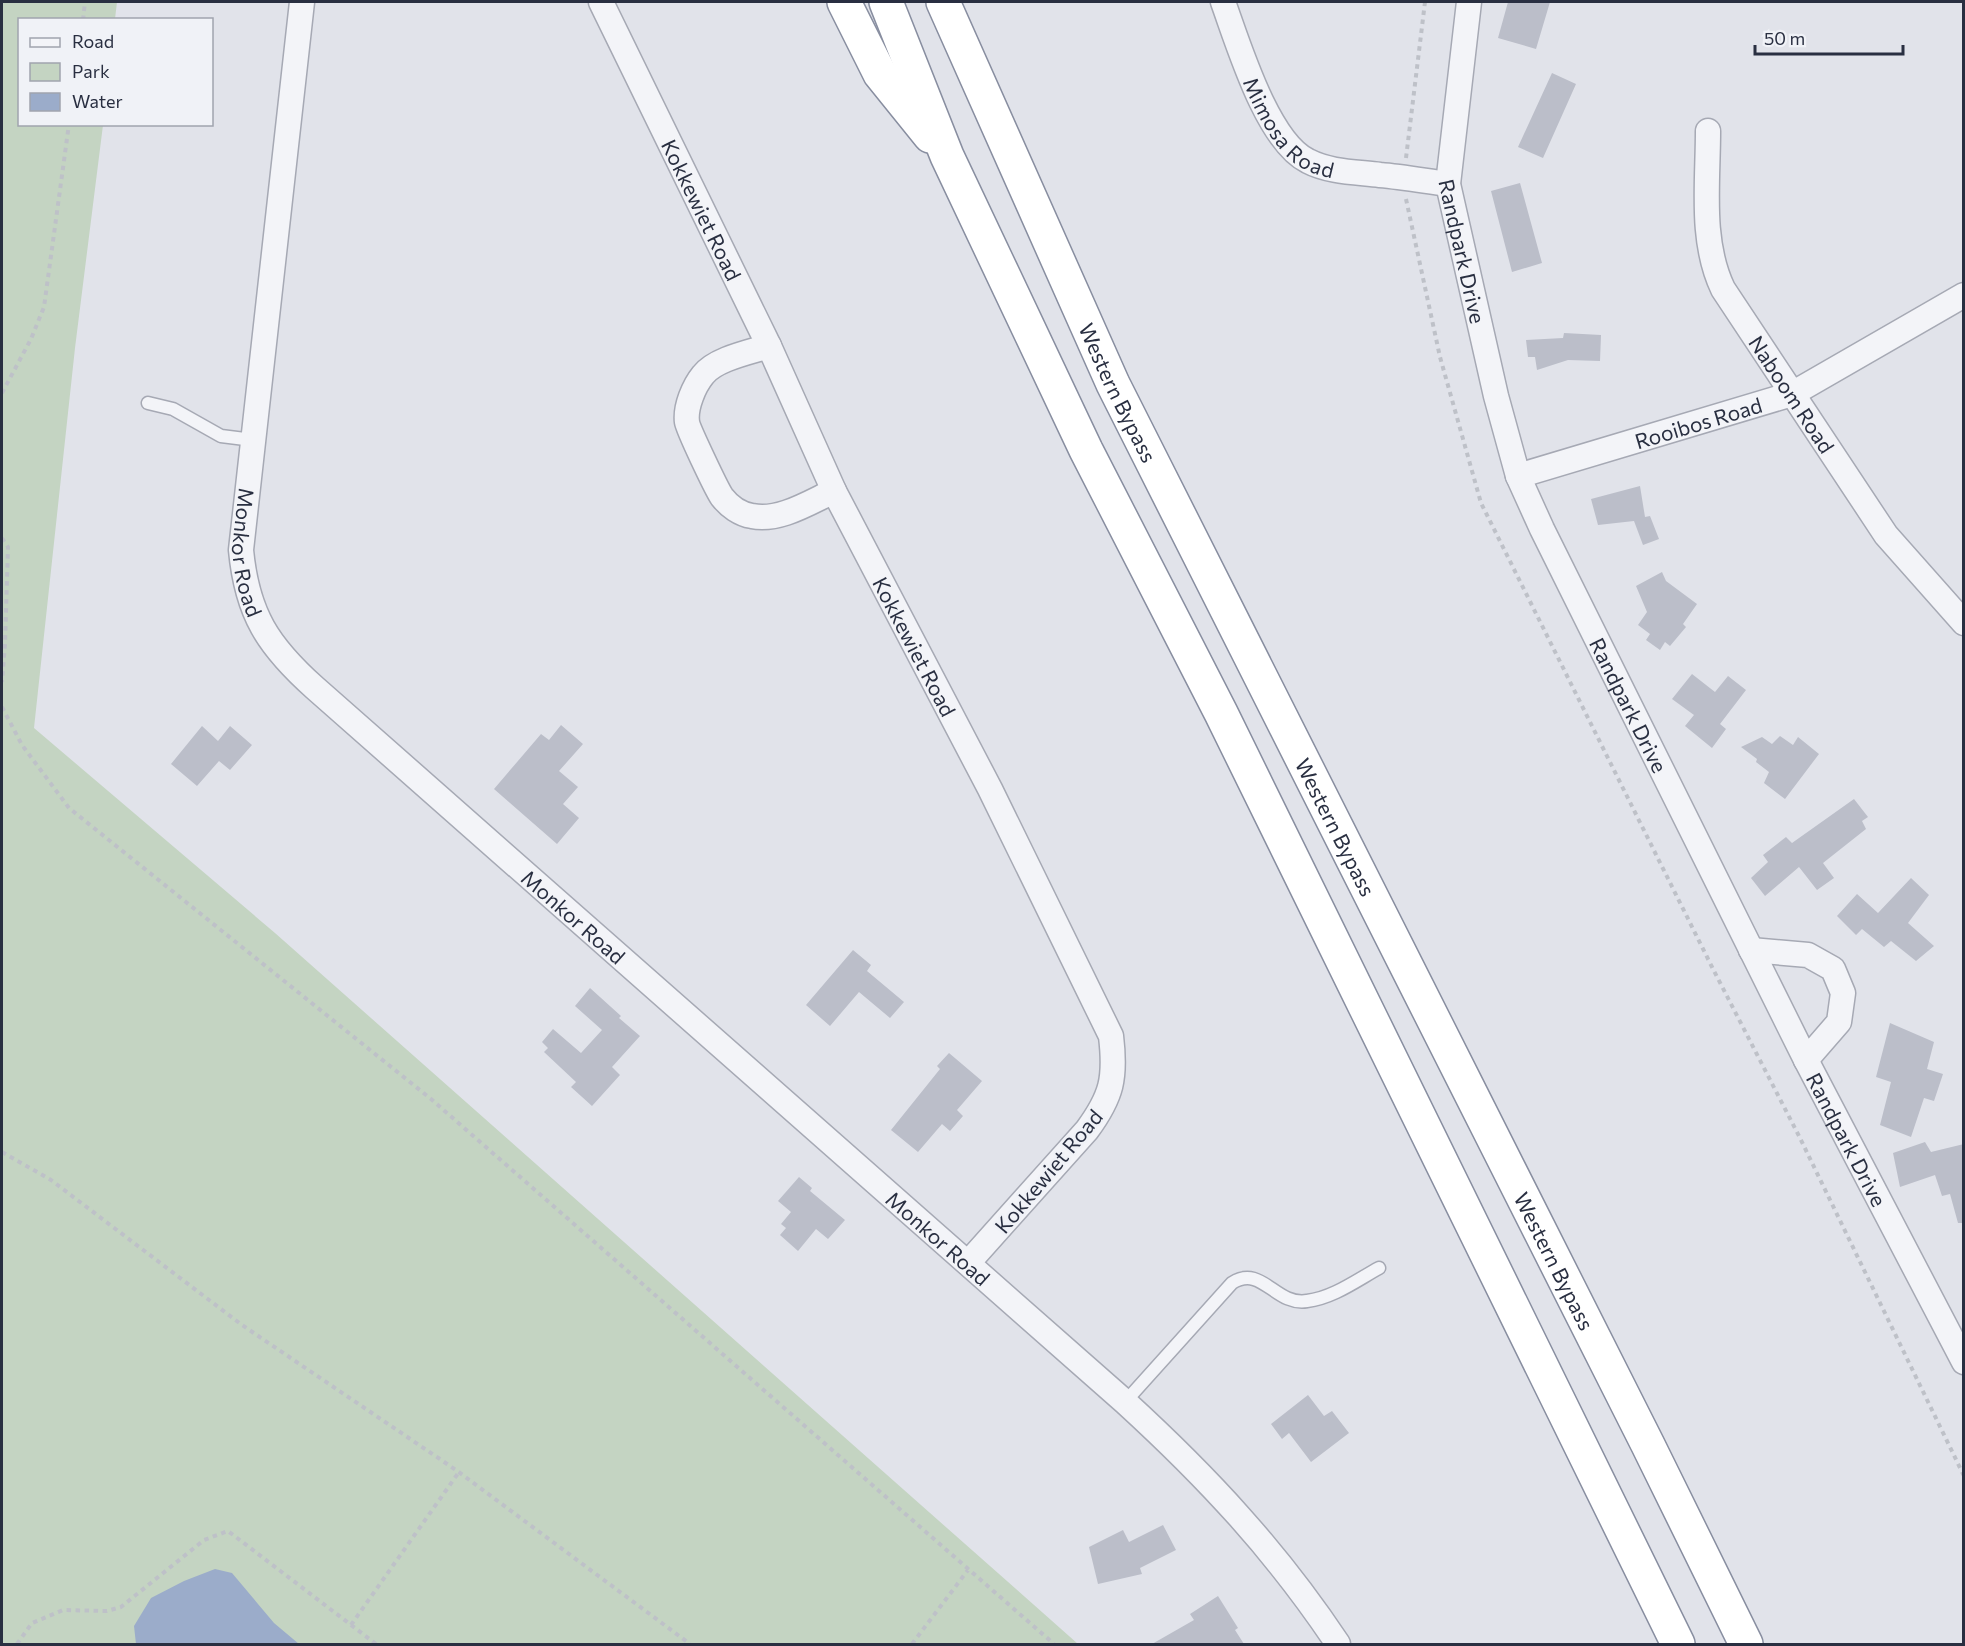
<svg xmlns="http://www.w3.org/2000/svg" width="1965" height="1646" font-family="Commissioner,sans-serif">
	<rect width="100%" height="100%" fill="#e1e3ea"/>
	<path fill="#c4d4c2" d="M2,2h115l-2,17 -95,1v104l83,1 -28,223 -41,380 241,205 803,711h-1076z"/>
	<path fill="#9bacca" d="M215,1569l17,4 42,50 25,21h-163l-2,-18 17,-28 33,-17z"/>
	<path fill="#bbbec9" d="M1508,2h42l-14,47 -38,-11z
		M1552,73l24,11 -33,74 -25,-11z
		M1520,183l22,80 -30,9 -21,-81z
		M1564,333l37,2 -1,26 -32,-1 -31,10 -2,-13h-7l-2,-17 37,-2z
		M1640,486l5,31 5,-1 9,23 -16,6 -9,-24 -36,4 -7,-26z
		M1662,572l4,9 31,23 -14,20 3,3 -16,19 -5,-4 -5,8 -14,-10 4,-6 -12,-9 9,-13 -11,-26z
		M1692,674l23,18 13,-16 18,14 -26,34 6,5 -14,19 -27,-22 9,-11 -22,-16z
		M561,725l22,19 -24,27 19,16 -15,17 16,14 -22,26 -63,-55 47,-55 8,6z
		M202,726l16,15 12,-15 22,19 -22,25 -11,-9 -22,25 -26,-22z
		M1780,736l13,9 5,-8 21,17 -34,45 -21,-16 5,-11 -13,-10 1,-3 -16,-12 21,-10 10,7z
		M1854,799l14,18 -6,4 4,8 -43,34 11,15 -17,12 -18,-23 -34,29 -14,-18 17,-16 -5,-7 23,-18 6,6z
		M1911,878l18,17 -21,28 26,23 -18,15 -25,-20 -7,6 -22,-18 -6,6 -19,-19 20,-22 21,19z
		M853,950l18,15 -4,6 37,31 -14,16 -31,-26 -29,34 -24,-21z
		M590,988l31,28 -2,2 21,18 -28,31 8,8 -28,31 -21,-19 5,-5 -32,-30 4,-4 -6,-6 11,-13 28,24 21,-23 -27,-24z
		M1890,1023l44,19 -7,27 16,5 -9,27 -10,-3 -13,39 -31,-12 11,-43 -15,-5z
		M949,1053l33,28 -25,29 6,6 -13,15 -8,-7 -24,28 -27,-22 49,-61 -3,-3z
		M1925,1142l6,10 33,-8v79h-6l-8,-29 -8,2 -7,-21 -35,12 -7,-34z
		M799,1177l13,11 -2,3 35,29 -17,19 -12,-10 -18,22 -18,-16 6,-7 -5,-4 10,-12 -13,-11z
		M1308,1395l16,21 8,-5 17,22 -38,29 -22,-29 -7,6 -11,-15z
		M1163,1525l13,25 -36,18 2,6 -44,10 -9,-37 34,-17 6,12z
		M1218,1596l20,32 -3,2 9,14h-92l42,-24 -4,-6z"/>
	<g fill="none" stroke-linecap="round" stroke-linejoin="round">
		<g stroke="#a6a9b4" stroke-width="15">
			<path id="lane" d="M148,403l25,6 48,27 32,4
				M1125,1402l107,-119c30,-19 43,23 75,18 26,-3 50,-21 72,-33"/>
		</g>
		<g stroke="#a6a9b4" stroke-width="27">
			<g id="street">
				<path id="s1" d="M302,2l-61,548c6,64 27,96 74,138l810,714c83,76 151,149 213,242"/>
				<path id="s2" d="M601,2l168,344 65,145 156,298 121,247c5,42 1,60 -24,94l-119,133"/>
				<path id="s3" d="M1223,2c15,41 44,139 85,159 21,11 48,11 72,14 23,2 45,6 68,9"/>
				<path id="s4" d="M1469,2l-21,182 48,212 22,80 24,53 264,531 158,302"/>
				<path id="s5" d="M1708,131c0,53 -8,110 15,158l163,246 78,88"/>
				<path d="M769,346c-19,6 -54,13 -66,29 -9,11 -18,32 -16,47 1,7 30,68 35,75 7,9 18,17 30,19 27,6 58,-14 82,-25"/>
				<path id="s6" d="M1518,476l274,-82 172,-99"/>
				<path d="M1751,950l57,5 25,14 10,24 -4,29 -33,38"/>
			</g>
		</g>
		<g stroke="#888ea0" stroke-width="36">
			<g id="highway">
				<path d="M844,2l36,72 50,62"/>
				<path d="M886,2l61,154 139,294 135,263 457,931"/>
				<path id="s7" d="M943,2l170,382 535,1061 98,199"/>
			</g>
		</g>
		<path stroke="#bec1c8" stroke-width="4" stroke-dasharray="4.5 4.5" stroke-linecap="butt" d="M83,20l2,-18
			M1406,158l19,-156
			M1406,199l34,158 41,146 231,464 87,169 165,340
			M2,393l29,-54 13,-32 25,-183
			M2,538l6,9 -3,97 -3,38
			M2,707l20,38 47,63 362,291 623,545
			M2,1152l49,28 191,145 214,145 234,174
			M351,1625l108,-153
			M17,1644l15,-21 31,-13 44,1 14,-4 83,-67 24,-9 148,113
			M912,1644l56,-74"/>
		<use href="#lane" stroke="#f3f4f8" stroke-width="12"/>
		<use href="#street" stroke="#f3f4f8" stroke-width="24"/>
		<use href="#highway" stroke="#fff" stroke-width="33"/>
	</g>
	<g text-anchor="middle" dominant-baseline="central" stroke-width="5" stroke-linejoin="round" paint-order="stroke">
		<g font-size="21" fill="#292f41" stroke="#f0f2f7">
			<text stroke="none"><textPath href="#s3" startOffset="146">Mimosa Road</textPath></text>
			<text stroke="none"><textPath href="#s2" startOffset="231">Kokkewiet Road</textPath></text>
			<text stroke="none"><textPath href="#s4" startOffset="252">Randpark Drive</textPath></text>
			<text stroke="none"><textPath href="#s7" startOffset="428">Western Bypass</textPath></text>
			<text stroke="none"><textPath href="#s5" startOffset="286">Naboom Road</textPath></text>
			<text stroke="none"><textPath href="#s6" startOffset="188">Rooibos Road</textPath></text>
			<text stroke="none"><textPath href="#s1" startOffset="554">Monkor Road</textPath></text>
			<text stroke="none"><textPath href="#s2" startOffset="717">Kokkewiet Road</textPath></text>
			<text stroke="none"><textPath href="#s4" startOffset="738">Randpark Drive</textPath></text>
			<text stroke="none"><textPath href="#s7" startOffset="914">Western Bypass</textPath></text>
			<text stroke="none"><textPath href="#s1" startOffset="1058">Monkor Road</textPath></text>
			<text stroke="none"><textPath href="#s4" startOffset="1224">Randpark Drive</textPath></text>
			<text transform="translate(1048 1171) rotate(-50)">Kokkewiet Road</text>
			<text stroke="none"><textPath href="#s1" startOffset="1544">Monkor Road</textPath></text>
			<text stroke="none"><textPath href="#s7" startOffset="1400">Western Bypass</textPath></text>
		</g>
	</g>
	<rect width="1965" height="1646" fill="none" stroke="#292f41" stroke-width="6"/>
	<rect x="18" y="18" width="195" height="108" fill="#f0f2f7" stroke="#a0a4ae" stroke-width="1.5"/>
	<rect x="30" y="38" width="30" height="9" fill="#f3f4f8" stroke="#a0a4ae" stroke-width="1.5"/>
	<text x="72" y="48" font-size="18" fill="#292f41">Road</text>
	<rect x="30" y="63" width="30" height="18" fill="#c4d4c2" stroke="#a0a4ae" stroke-width="1.5"/>
	<text x="72" y="78" font-size="18" fill="#292f41">Park</text>
	<rect x="30" y="93" width="30" height="18" fill="#9bacca" stroke="#a0a4ae" stroke-width="1.5"/>
	<text x="72" y="108" font-size="18" fill="#292f41">Water</text>
	<path d="M1755 45v9h148v-9" fill="none" stroke="#292f41" stroke-width="3"/>
	<text x="1764" y="45" font-size="18" fill="#292f41" stroke="#f0f2f7" stroke-width="4.5" paint-order="stroke">50 m</text>
</svg>
